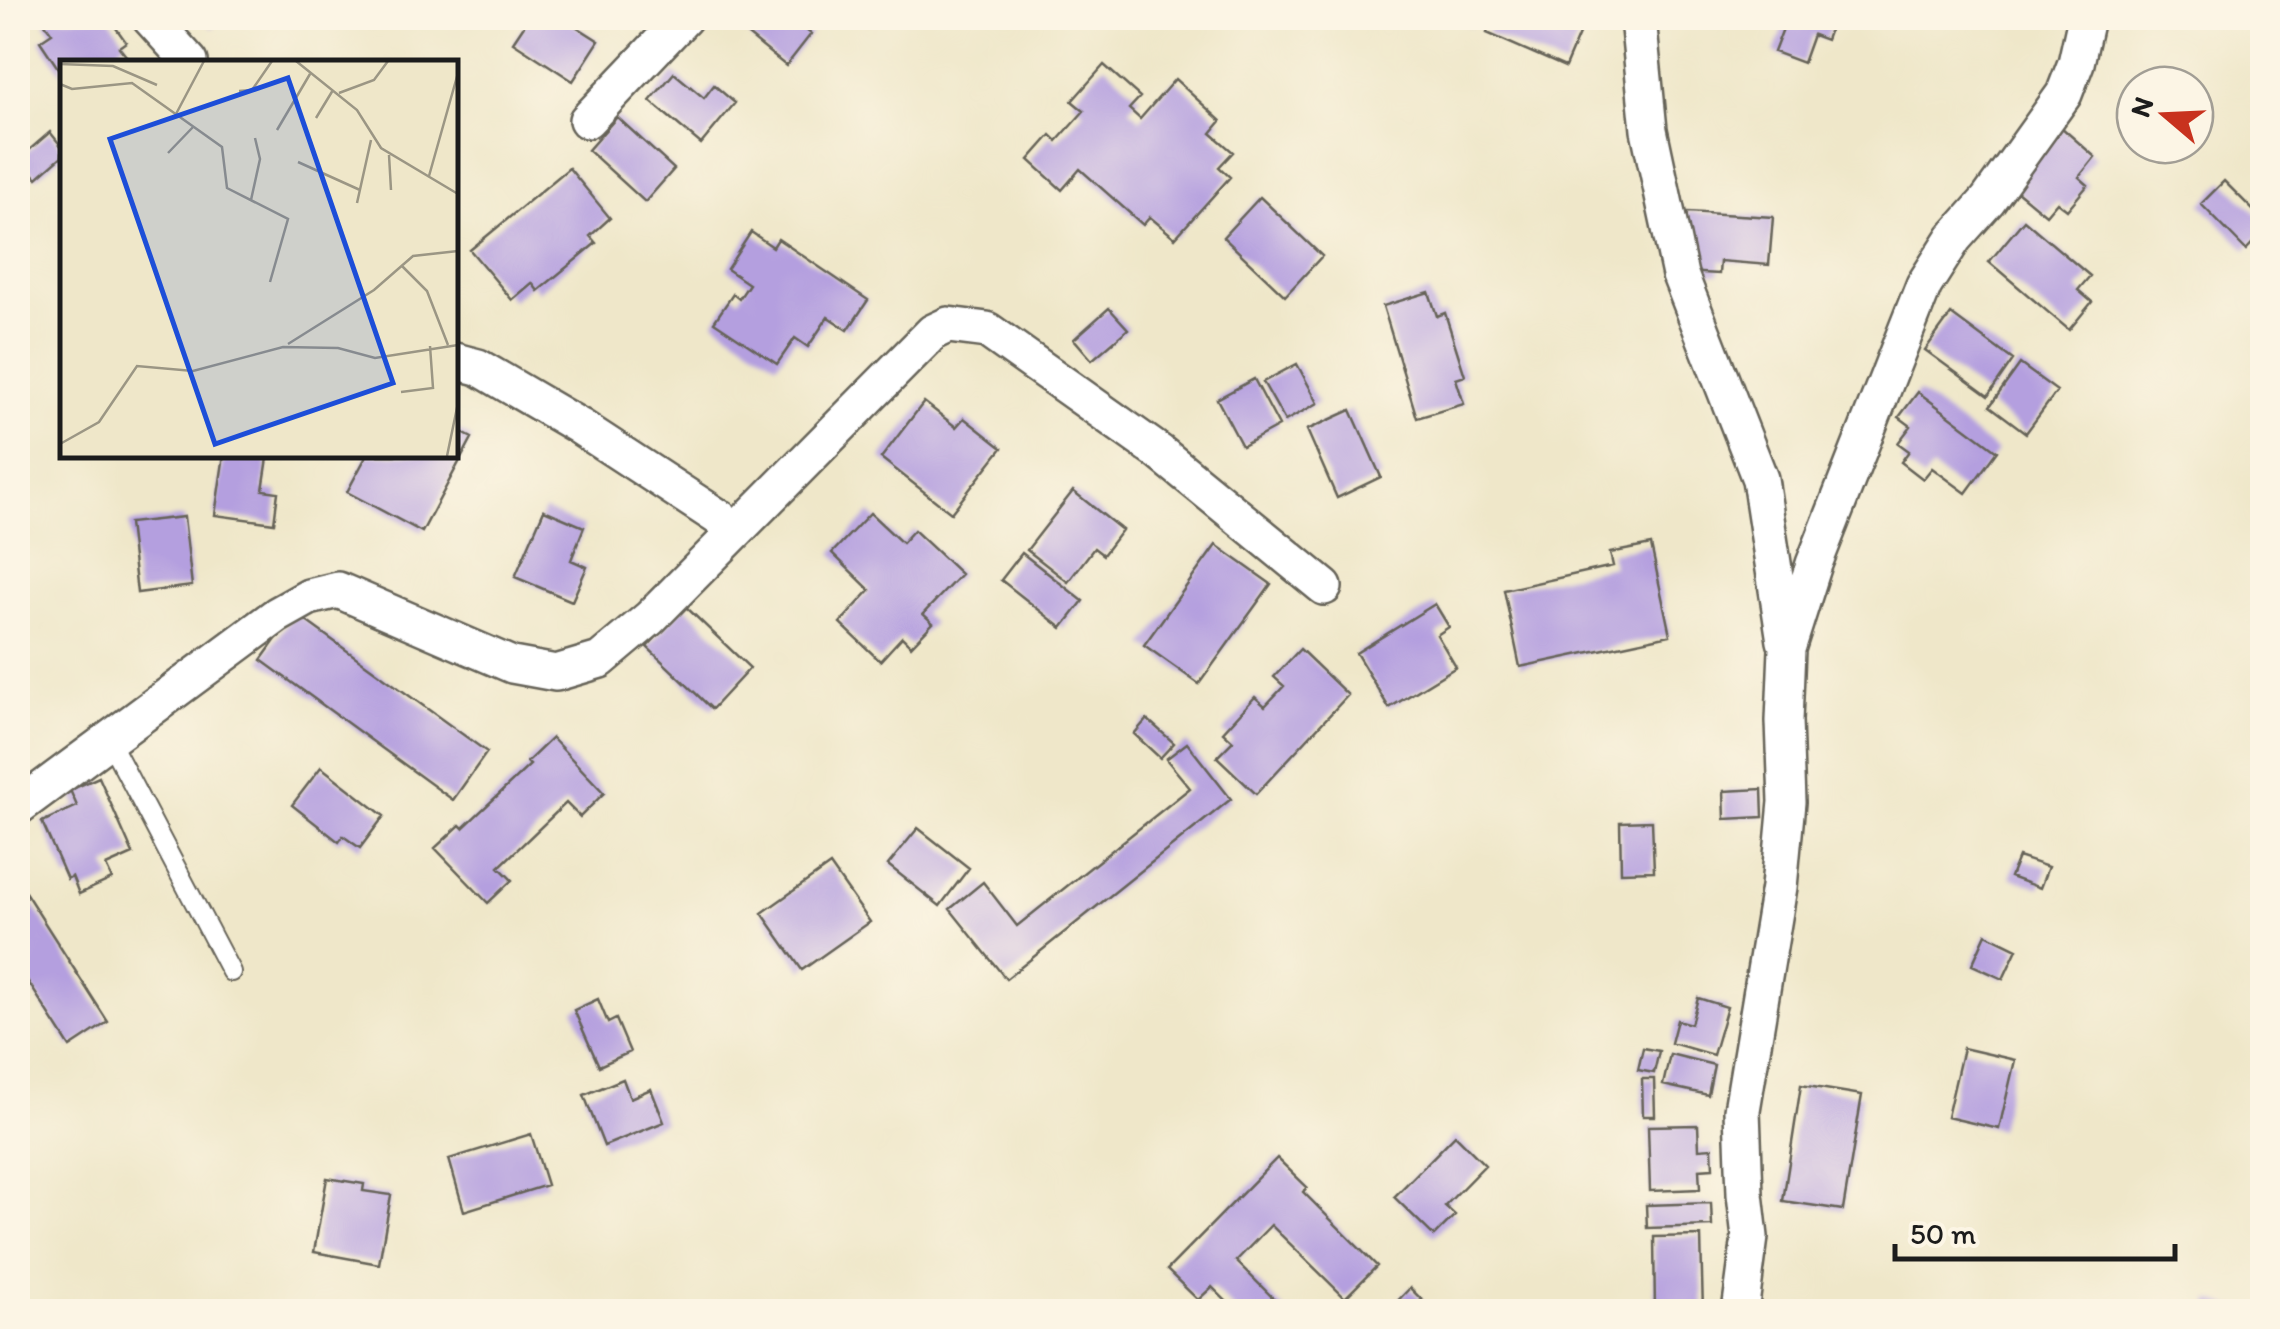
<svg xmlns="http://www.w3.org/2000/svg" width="2280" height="1329" font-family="Itim,sans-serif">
	<rect width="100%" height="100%" fill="#fcf5e5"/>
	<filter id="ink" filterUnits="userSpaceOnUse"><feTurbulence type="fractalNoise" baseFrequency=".01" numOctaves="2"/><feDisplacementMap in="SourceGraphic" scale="20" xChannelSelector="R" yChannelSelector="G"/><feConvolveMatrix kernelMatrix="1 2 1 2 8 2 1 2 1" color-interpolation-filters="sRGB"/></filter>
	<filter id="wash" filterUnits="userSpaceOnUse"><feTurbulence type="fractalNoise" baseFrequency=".0048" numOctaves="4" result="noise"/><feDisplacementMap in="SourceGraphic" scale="40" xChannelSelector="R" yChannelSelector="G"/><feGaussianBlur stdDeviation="2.25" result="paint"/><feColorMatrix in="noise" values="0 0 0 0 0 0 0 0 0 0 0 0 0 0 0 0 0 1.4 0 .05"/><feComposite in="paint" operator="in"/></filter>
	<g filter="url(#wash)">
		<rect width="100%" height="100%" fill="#efe7c9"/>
		<g id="blocks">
			<path fill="#b49fdf" d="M51,18h58l17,24 -7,5 12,15h-69v12l-22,-33 12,-8 -8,-11z
				M202,18h21l-11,10z
				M529,18h34l36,23 -26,40 -60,-39z
				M727,18h64l20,16 -25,32z
				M1450,18h26l-4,9z
				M1493,18h86l6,2 -20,47 -78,-34z
				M1787,18h47l-8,22 -13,-5 -10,28 -29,-11z
				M1104,65l36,32 -11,12 11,10 35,-40 46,42 -10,12 22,19 -14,15 11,10 -55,61 -25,-21 -7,8 -63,-56 -18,21 -33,-30 22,-25 6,6 27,-30 -12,-10z
				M674,73l30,25 10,-13 21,18 -34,41 -51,-43z
				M617,117l57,52 -29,33 -57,-52z
				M2061,127l34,30 -16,20 9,8 -21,25 -10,-8 -11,13 -35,-29z
				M50,132l12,15v9l-25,22 -17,-20z
				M569,168l41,50 -20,18 6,7 -58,48 -6,-8 -20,17 -42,-50z
				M2224,181l38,38v14l-16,17 -45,-46z
				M1260,197l62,59 -37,40 -62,-59z
				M1687,212l86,5 -4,48 -49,-4 -1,13 -36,-2z
				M2024,220l66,56 -12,14 14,12 -23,28 -80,-68z
				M751,232l22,15 5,-8 90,61 -20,30 -20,-13 -20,30 -13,-9 -18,26 -63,-42 19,-28 6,5 10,-15 -22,-15z
				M1429,292l8,24 8,-3 20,63 -9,3 8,25 -47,14 -34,-112z
				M1109,308l19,21 -36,31 -18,-21z
				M1951,314l62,46 -25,36 -63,-46z
				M1297,364l21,39 -33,18 -22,-39z
				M2020,364l37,27 -31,42 -36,-27z
				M1254,379l25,47 -37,20 -25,-47z
				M1918,392l79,59 -31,42 -34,-25 -9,11 -22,-17 8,-11 -11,-8 13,-17 -12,-9z
				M924,402l32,25 8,-9 38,30 -51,65 -70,-55z
				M1351,410l30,67 -44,21 -30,-68z
				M455,429l17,9 -50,94 -75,-40 20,-37h88z
				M224,455l44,3 -5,32 15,2 -4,31 -59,-8z
				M1073,491l49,39 -19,25 -9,-7 -26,34 -41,-32z
				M544,510l40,17 -13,33 16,7 -15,34 -57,-24z
				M870,513l32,30 12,-13 47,44 -38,40 10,9 -22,23 -9,-9 -22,24 -40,-38 30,-33 -38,-37z
				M184,517l8,69 -55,7 -8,-70z
				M1216,545l55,39 -72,100 -55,-39z
				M1651,545l19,90 -150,32 -16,-77 109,-24 -3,-13z
				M1022,553l61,48 -21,27 -61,-48z
				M1435,604l14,23 -12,8 19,32 -67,41 -33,-55z
				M685,606l65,62 -38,41 -65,-62z
				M295,613l192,139 -34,48 -192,-140z
				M1300,649l48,46 -92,99 -39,-37 16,-16 -10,-9 32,-35 10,9 19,-20 -10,-9z
				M1147,719l27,24 -14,15 -26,-24z
				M552,738l52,55 -24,24 -14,-14 -67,64 13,13 -24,23 -53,-55 25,-23 3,3 67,-63 -3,-3z
				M1187,743l44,56 -225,180 -56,-70 33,-27 34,44 173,-138 -24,-29z
				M321,767l63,49 -24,32 -17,-12 -4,6 -47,-37z
				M99,777l34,77 -27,12 6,13 -33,15 -7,-18 -5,3 -25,-57 35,-16 -7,-16z
				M1762,789l1,28 -38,2 -1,-28z
				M1652,821l2,50 -33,1 -1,-50z
				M918,828l51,40 -29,38 -52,-41z
				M2018,857l30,10 -8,21 -30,-11z
				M830,865l40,57 -68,48 -40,-57z
				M25,892l83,130 -38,25 -52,-81v-69z
				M1986,934l31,15 -14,30 -31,-14z
				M1698,998l29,9 -14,48 -42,-12 6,-23 14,4z
				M598,999l10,24 8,-4 14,33 -31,14 -25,-56z
				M1643,1048l16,3 -5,22 -16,-3z
				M1963,1048l52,12 -16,69 -52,-12z
				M1670,1054l44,11 -6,30 -45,-10z
				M623,1079l7,19 21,-9 13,33 -60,24 -20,-51z
				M1642,1079h12l1,37h-12z
				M1801,1085l61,10 -19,115 -60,-9z
				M1698,1125l1,24 13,-1 1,20 -14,1 1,20 -50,2 -2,-65z
				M531,1134l16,51 -83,26 -15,-52z
				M1455,1135l30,30 -40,41 10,9 -21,21 -40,-39z
				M1277,1158l30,29 -4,5 74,74 -32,32 -74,-73 -35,36 51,51h-50l-25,-25 -14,13 -31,-30z
				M327,1178l37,6 -1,7 28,4 -12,69 -65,-12z
				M1711,1203l1,23 -65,2 -1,-23z
				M1701,1236l2,76h-48l-1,-75z
				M1410,1288l24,24h-47z
				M2210,1300l38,10v2h-41z"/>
		</g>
	</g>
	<g filter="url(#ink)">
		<use href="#blocks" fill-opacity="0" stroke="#666359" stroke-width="2.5"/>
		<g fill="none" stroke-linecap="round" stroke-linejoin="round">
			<g stroke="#666359" stroke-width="22">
				<path id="service" d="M108,738l123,234"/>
			</g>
			<g stroke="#666359" stroke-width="40">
				<path id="minor" d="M150,18l40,44
					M1638,18l11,112 31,145 80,204 25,162
					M587,120l97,-102
					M455,361l23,6 101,59 156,102
					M18,807l259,-192 32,-18 29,-7 174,75 44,8 44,-13 50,-42 283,-286 15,-7 39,5 172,122 165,135
					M1740,1312l10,-75 -5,-43 -3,-84 37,-223 8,-85 -3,-81 3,-72 27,-85 110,-279 30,-47 34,-38 76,-106 12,-31 10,-45"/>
			</g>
			<use href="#service" stroke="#fff" stroke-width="18"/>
			<use href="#minor" stroke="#fff" stroke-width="35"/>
		</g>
	</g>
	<g transform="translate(60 60)">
		<rect width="398" height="398" fill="#efe7c9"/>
		<path fill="none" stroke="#9b9684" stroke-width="2.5" d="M236,1l61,49 24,38 77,46M0,4l53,2 44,19M0,24l12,5 60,-6 90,64 5,41 61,31 -18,63M179,31l13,-1 20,-29M279,33l35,-13 14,-19M116,54l28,-53M256,58l17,-28M217,70l33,-56M108,93l26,-27M329,95l2,35M238,102l62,28M369,116l29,-103M191,140l9,-41 -5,-21M297,143l14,-63M342,206l25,25 21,54M228,284l86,-54 39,-34 45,-5M341,332l32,-4 -3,-42M0,384l39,-22 38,-56 56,5 90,-24 55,1 37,10 83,-13M387,396l11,-53"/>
		<path fill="#1d4ed8" fill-opacity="0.15" stroke="#1d4ed8" stroke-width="5" d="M228,18l105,305 -178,61 -105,-305z"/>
		<rect width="398" height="398" fill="none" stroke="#1c1c1c" stroke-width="5"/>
	</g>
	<rect width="2280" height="1329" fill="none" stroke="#fcf5e5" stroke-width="60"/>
	<g transform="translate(2165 115) rotate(289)"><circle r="48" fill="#fcf5e5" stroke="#a29e95" stroke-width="2.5"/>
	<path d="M0-8L18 38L0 25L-18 38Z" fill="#c8321e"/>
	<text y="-15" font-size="28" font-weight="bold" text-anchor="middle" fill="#1c1c1c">N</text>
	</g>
	<path d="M1895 1244v15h280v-15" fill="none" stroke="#1c1c1c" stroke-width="5"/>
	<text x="1910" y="1244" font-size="30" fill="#1c1c1c" stroke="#fcf5e5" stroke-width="8" paint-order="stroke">50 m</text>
</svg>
